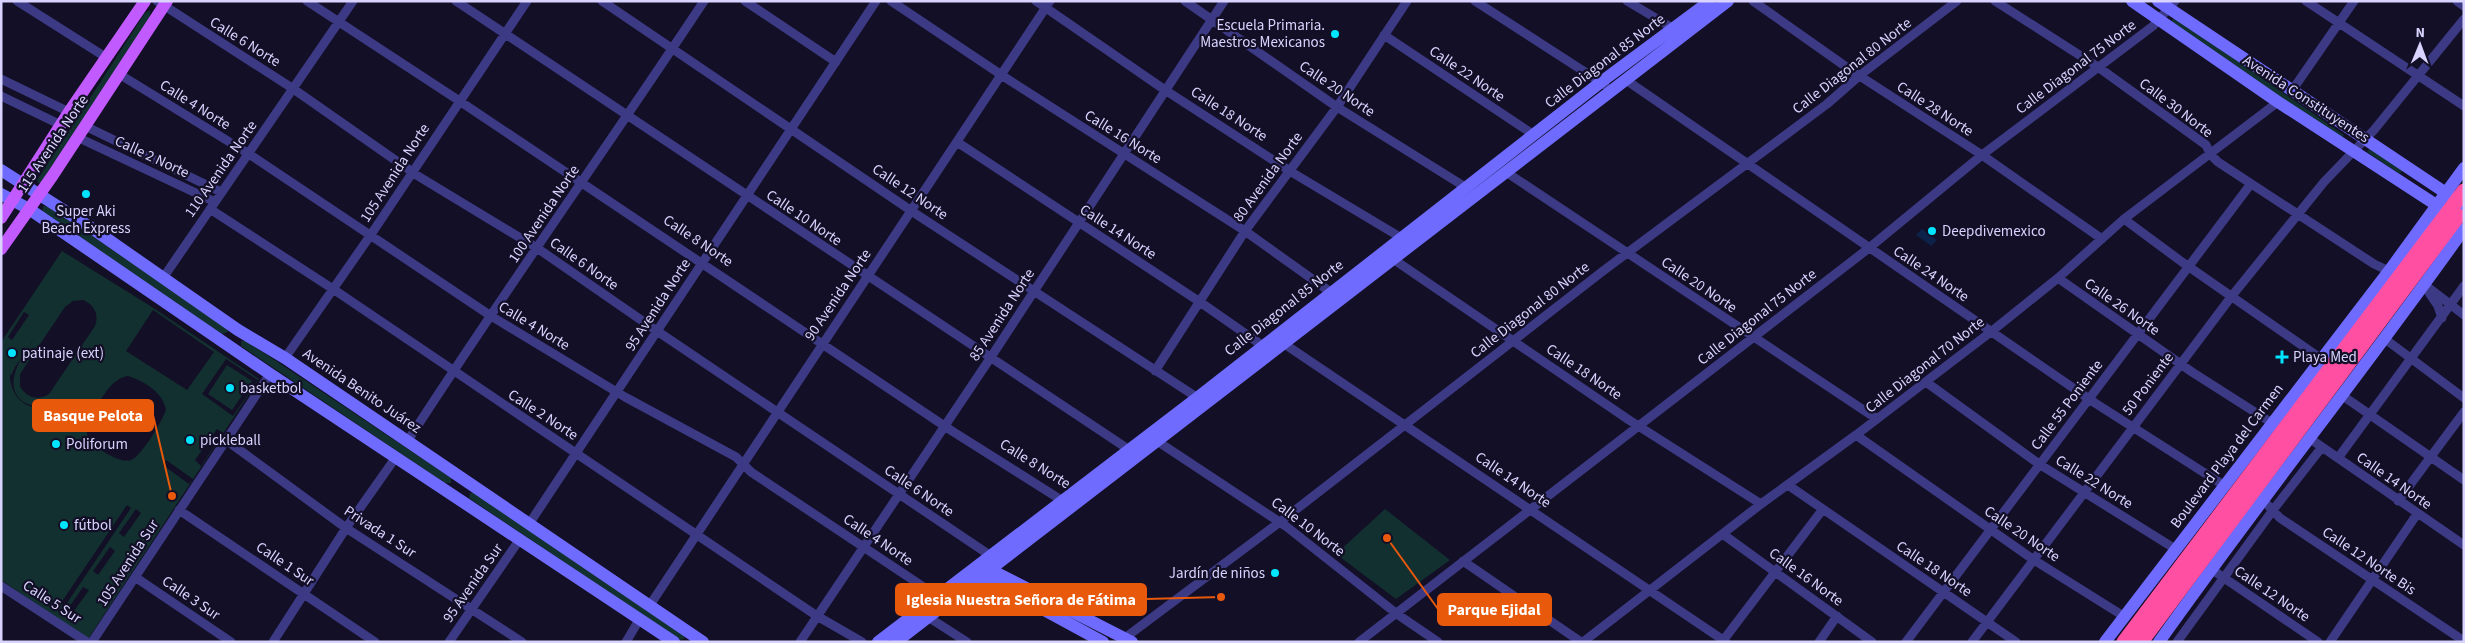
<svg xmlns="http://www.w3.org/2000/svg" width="2465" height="643" font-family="'Source Sans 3',sans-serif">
	<rect width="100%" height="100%" fill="#130f26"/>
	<path fill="#12302f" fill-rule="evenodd" d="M150,10v7l-109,166h-3l-1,-3 108,-167z
		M2174,17l170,118 -4,4 -169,-117z
		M2370,148l33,21 -3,5 -33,-22z
		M43,206l6,1 172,116 6,5 1,4 -6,2 -180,-121z
		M62,251l90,56 107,72 -171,260 -87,-59v-238zM83,300c12,5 16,15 12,26l-46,68c-11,7 -23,4 -29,-8v-12l45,-67 8,-6zM153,310l61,42 -27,38 -61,-39zM24,312l5,3 -17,25 -4,-3zM39,332c-13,19 -39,50 -17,69 8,6 18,5 27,2 -15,12 -40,-2 -39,-30l1,3 4,-9zM226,359l32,21 -25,36 -31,-22zM128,376c16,5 35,16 38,34 -4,11 -24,46 -35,50 -12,4 -37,-13 -43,-23 -2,-5 -1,-10 0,-15 9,-15 21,-44 40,-46zM217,429l6,4 -22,33 -6,-6zM166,460l27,19 -4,5 -26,-19zM127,505l4,3 -66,98 -4,-3zM136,509l5,4 -17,24 -5,-4zM110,547l5,4 -17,24 -5,-4zM83,587l6,3 -17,24 -5,-4z
		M241,341h5l205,137v5h-6l-204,-137z
		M227,365l25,16 -20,29 -24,-16z
		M470,493h4l210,142v4l-5,1 -210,-142z
		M1385,509l65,51 -54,39 -60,-45z"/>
	<path fill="#0c2248" d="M1922,229l15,11 -6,6 -15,-11z"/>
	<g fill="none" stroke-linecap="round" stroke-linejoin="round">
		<path stroke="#3d3a85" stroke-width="9" d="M17,1l90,57
			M157,1l135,87 126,88 119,72 120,83 334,225
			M307,1l148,97 497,333 114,72
			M456,1l678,452
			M602,1l317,215 282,184
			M745,1l91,61
			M891,1l118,79 236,151 91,65
			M1036,1l129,89 128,83 112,67
			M1185,1l152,106 133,83
			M1475,1l130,84
			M1627,1l47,28
			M1753,1l99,70 130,84 120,84
			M1995,1l103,66 108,78 5,10 7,7 156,102 15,7
			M2306,1l158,105
			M2457,1l7,5
			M1384,35l150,100
			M119,74l130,80 242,162 134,81 111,60 15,15 186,124
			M1,79l68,33
			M1626,80l469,323 130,83
			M2291,92l63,-91
			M1,96l60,29
			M85,126l136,66
			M77,137l138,65
			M957,142l243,160 63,44
			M1506,172l371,247
			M210,209l123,80 484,327 45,26
			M2124,219l58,43 138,96
			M1393,259l236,161 132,84
			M163,278l190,-277
			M2058,278l134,94 80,51
			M2425,285l39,30
			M2428,291l10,15 4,12
			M2385,339l79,59
			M1283,343l443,299
			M285,358l85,-122 157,-235
			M1155,371l90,-140 92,-124 70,-106
			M1926,382l113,82 138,86
			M2343,396l121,84
			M1856,435l178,125 91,57
			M2309,438l155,107
			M226,440l120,88 176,114
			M1157,441l130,86 110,87 41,28
			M407,442c96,-149 199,-293 297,-441
			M2338,458l126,-172
			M1788,485l228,157
			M2262,499l18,19 184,123
			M2398,501l66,-89
			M179,510l196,132
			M529,524l347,-523
			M1724,535l148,107
			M1463,561l118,81
			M2211,569l107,73
			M135,577l96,65
			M1,586l86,56
			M650,605l400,-604
			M928,617l39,25
			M1122,640l158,-118 323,-251 224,-167 32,-28 98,-75
			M92,642l178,-268
			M273,642l73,-114 50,-71
			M449,642l71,-103
			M626,642l13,-22
			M800,642l191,-285 233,-356
			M1359,642l510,-394 113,-93 171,-129 22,-25
			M1583,642l178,-138 95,-69 136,-104 66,-53 66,-59 154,-117
			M1722,642l101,-133
			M1819,642l18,-26
			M1906,642l344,-457
			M1972,642l259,-345 93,-115 50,-52 90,-111
			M2177,642l96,-132 49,-63
			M2330,642l87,-128"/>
		<path stroke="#6f6bff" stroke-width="12" d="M2132,1l146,101 166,108
			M2158,1l306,204
			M1,170l92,59 145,101 47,28 418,284
			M1,194l28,15 241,165 404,268
			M991,570l141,72
			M982,576l121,66
			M878,642l319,-244 404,-316 109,-81
			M896,642l832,-641
			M2105,642l284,-371 75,-103
			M2159,642c99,-140 206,-273 305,-413"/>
		<path stroke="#c25bff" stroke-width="12" d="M1,218l68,-106 76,-111
			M1,249l52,-74 114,-174"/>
		<path stroke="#ff4fa3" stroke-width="15" d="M2124,642l340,-451
			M2141,642l317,-426"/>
	</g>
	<g fill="#00e5ff" stroke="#130f26" stroke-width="2">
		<circle cx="1335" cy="34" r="5"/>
		<circle cx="86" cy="194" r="5"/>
		<circle cx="1932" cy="231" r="5"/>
		<circle cx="12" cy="353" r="5"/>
		<path d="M2279.5 349.5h5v5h5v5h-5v5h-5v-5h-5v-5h5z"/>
		<circle cx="230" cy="388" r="5"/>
		<circle cx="190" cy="440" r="5"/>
		<circle cx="56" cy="444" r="5"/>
		<circle cx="64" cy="525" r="5"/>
		<circle cx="1275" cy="573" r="5"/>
	</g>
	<g text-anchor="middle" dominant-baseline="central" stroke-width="4.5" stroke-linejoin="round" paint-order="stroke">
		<g font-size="15" fill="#d9d4ff" stroke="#130f26" text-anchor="start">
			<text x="1325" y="25" text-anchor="end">Escuela Primaria.<tspan x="1325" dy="17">Maestros Mexicanos</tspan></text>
			<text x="86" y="211" text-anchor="middle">Super Aki<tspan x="86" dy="17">Beach Express</tspan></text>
			<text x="1942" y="231">Deepdivemexico</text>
			<text x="22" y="353">patinaje (ext)</text>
			<text x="2293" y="357">Playa Med</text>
			<text x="240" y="388">basketbol</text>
			<text x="200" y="440">pickleball</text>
			<text x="66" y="444">Poliforum</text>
			<text x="74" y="525">fútbol</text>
			<text x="1265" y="573" text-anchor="end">Jardín de niños</text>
		</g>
		<g font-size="15" fill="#d9d4ff" stroke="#130f26">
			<text transform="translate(245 42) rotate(32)">Calle 6 Norte</text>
			<text transform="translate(1605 61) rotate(-37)">Calle Diagonal 85 Norte</text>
			<text transform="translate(1852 66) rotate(-38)">Calle Diagonal 80 Norte</text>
			<text transform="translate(2076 67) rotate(-37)">Calle Diagonal 75 Norte</text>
			<text transform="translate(1467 74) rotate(34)">Calle 22 Norte</text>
			<text transform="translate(1337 89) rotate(34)">Calle 20 Norte</text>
			<text transform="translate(2306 99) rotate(33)">Avenida Constituyentes</text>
			<text transform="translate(195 105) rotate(32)">Calle 4 Norte</text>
			<text transform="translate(2176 108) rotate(37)">Calle 30 Norte</text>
			<text transform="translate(1935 109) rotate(33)">Calle 28 Norte</text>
			<text transform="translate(1229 114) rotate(33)">Calle 18 Norte</text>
			<text transform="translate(1123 137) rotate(32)">Calle 16 Norte</text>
			<text transform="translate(53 144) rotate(-56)">115 Avenida Norte</text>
			<text transform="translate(152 157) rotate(25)">Calle 2 Norte</text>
			<text transform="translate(221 169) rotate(-55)">110 Avenida Norte</text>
			<text transform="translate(395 173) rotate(-57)">105 Avenida Norte</text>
			<text transform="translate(1268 177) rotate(-54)">80 Avenida Norte</text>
			<text transform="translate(910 192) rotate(34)">Calle 12 Norte</text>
			<text transform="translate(544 214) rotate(-56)">100 Avenida Norte</text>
			<text transform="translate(804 218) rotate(34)">Calle 10 Norte</text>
			<text transform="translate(1118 232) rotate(33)">Calle 14 Norte</text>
			<text transform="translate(698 241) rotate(34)">Calle 8 Norte</text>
			<text transform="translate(584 264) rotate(35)">Calle 6 Norte</text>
			<text transform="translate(1931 274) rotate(34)">Calle 24 Norte</text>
			<text transform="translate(1699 285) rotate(34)">Calle 20 Norte</text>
			<text transform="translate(838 295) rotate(-56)">90 Avenida Norte</text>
			<text transform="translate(658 305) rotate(-57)">95 Avenida Norte</text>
			<text transform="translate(2122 307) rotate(35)">Calle 26 Norte</text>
			<text transform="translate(1284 308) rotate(-38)">Calle Diagonal 85 Norte</text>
			<text transform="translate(1530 310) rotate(-38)">Calle Diagonal 80 Norte</text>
			<text transform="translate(1002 315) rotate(-57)">85 Avenida Norte</text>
			<text transform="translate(1757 317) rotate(-38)">Calle Diagonal 75 Norte</text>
			<text transform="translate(534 326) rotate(31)">Calle 4 Norte</text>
			<text transform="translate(1925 365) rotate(-38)">Calle Diagonal 70 Norte</text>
			<text transform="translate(1584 372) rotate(34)">Calle 18 Norte</text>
			<text transform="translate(2148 384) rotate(-53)">50 Poniente</text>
			<text transform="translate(362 391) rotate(34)">Avenida Benito Juárez</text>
			<text transform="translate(2067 405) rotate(-53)">Calle 55 Poniente</text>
			<text transform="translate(543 415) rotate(33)">Calle 2 Norte</text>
			<text transform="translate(2227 456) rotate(-53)">Boulevard Playa del Carmen</text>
			<text transform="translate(1035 464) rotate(32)">Calle 8 Norte</text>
			<text transform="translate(1513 480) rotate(34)">Calle 14 Norte</text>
			<text transform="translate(2394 481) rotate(35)">Calle 14 Norte</text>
			<text transform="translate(2094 482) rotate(32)">Calle 22 Norte</text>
			<text transform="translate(919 491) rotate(34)">Calle 6 Norte</text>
			<text transform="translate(1308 527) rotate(37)">Calle 10 Norte</text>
			<text transform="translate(380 532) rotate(33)">Privada 1 Sur</text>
			<text transform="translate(2022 534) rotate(34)">Calle 20 Norte</text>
			<text transform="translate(878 540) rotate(34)">Calle 4 Norte</text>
			<text transform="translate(2369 561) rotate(34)">Calle 12 Norte Bis</text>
			<text transform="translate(128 563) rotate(-57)">105 Avenida Sur</text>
			<text transform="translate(285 564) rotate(34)">Calle 1 Sur</text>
			<text transform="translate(1934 569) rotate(34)">Calle 18 Norte</text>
			<text transform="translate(1806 577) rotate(36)">Calle 16 Norte</text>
			<text transform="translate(473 583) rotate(-55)">95 Avenida Sur</text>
			<text transform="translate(2272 594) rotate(34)">Calle 12 Norte</text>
			<text transform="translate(191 598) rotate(34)">Calle 3 Sur</text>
			<text transform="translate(52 602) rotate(33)">Calle 5 Sur</text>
		</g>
	</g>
	<path fill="none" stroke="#e8590c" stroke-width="2" d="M172 496L153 415M1221 597L1146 599M1387 538L1438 609"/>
	<g fill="#e8590c" stroke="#130f26" stroke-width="2">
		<circle cx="172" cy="496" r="5"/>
		<circle cx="1221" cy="597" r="5"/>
		<circle cx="1387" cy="538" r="5"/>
	</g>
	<g fill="#e8590c" stroke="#e8590c" stroke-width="2">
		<rect x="33" y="400" width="120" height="31" rx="5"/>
		<rect x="896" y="584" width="250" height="31" rx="5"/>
		<rect x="1438" y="594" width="113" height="31" rx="5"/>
	</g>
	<g font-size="16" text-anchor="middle" font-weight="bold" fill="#fff">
		<text x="93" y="421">Basque Pelota</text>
		<text x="1021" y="605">Iglesia Nuestra Señora de Fátima</text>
		<text x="1494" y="615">Parque Ejidal</text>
	</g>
	<rect width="2465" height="643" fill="none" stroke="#d9d4ff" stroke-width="5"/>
	<g transform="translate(2420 45) rotate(1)" stroke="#130f26" stroke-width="4" paint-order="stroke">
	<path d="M0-4L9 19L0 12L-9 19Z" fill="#d9d4ff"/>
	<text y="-8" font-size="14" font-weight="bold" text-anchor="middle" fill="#d9d4ff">N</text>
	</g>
</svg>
